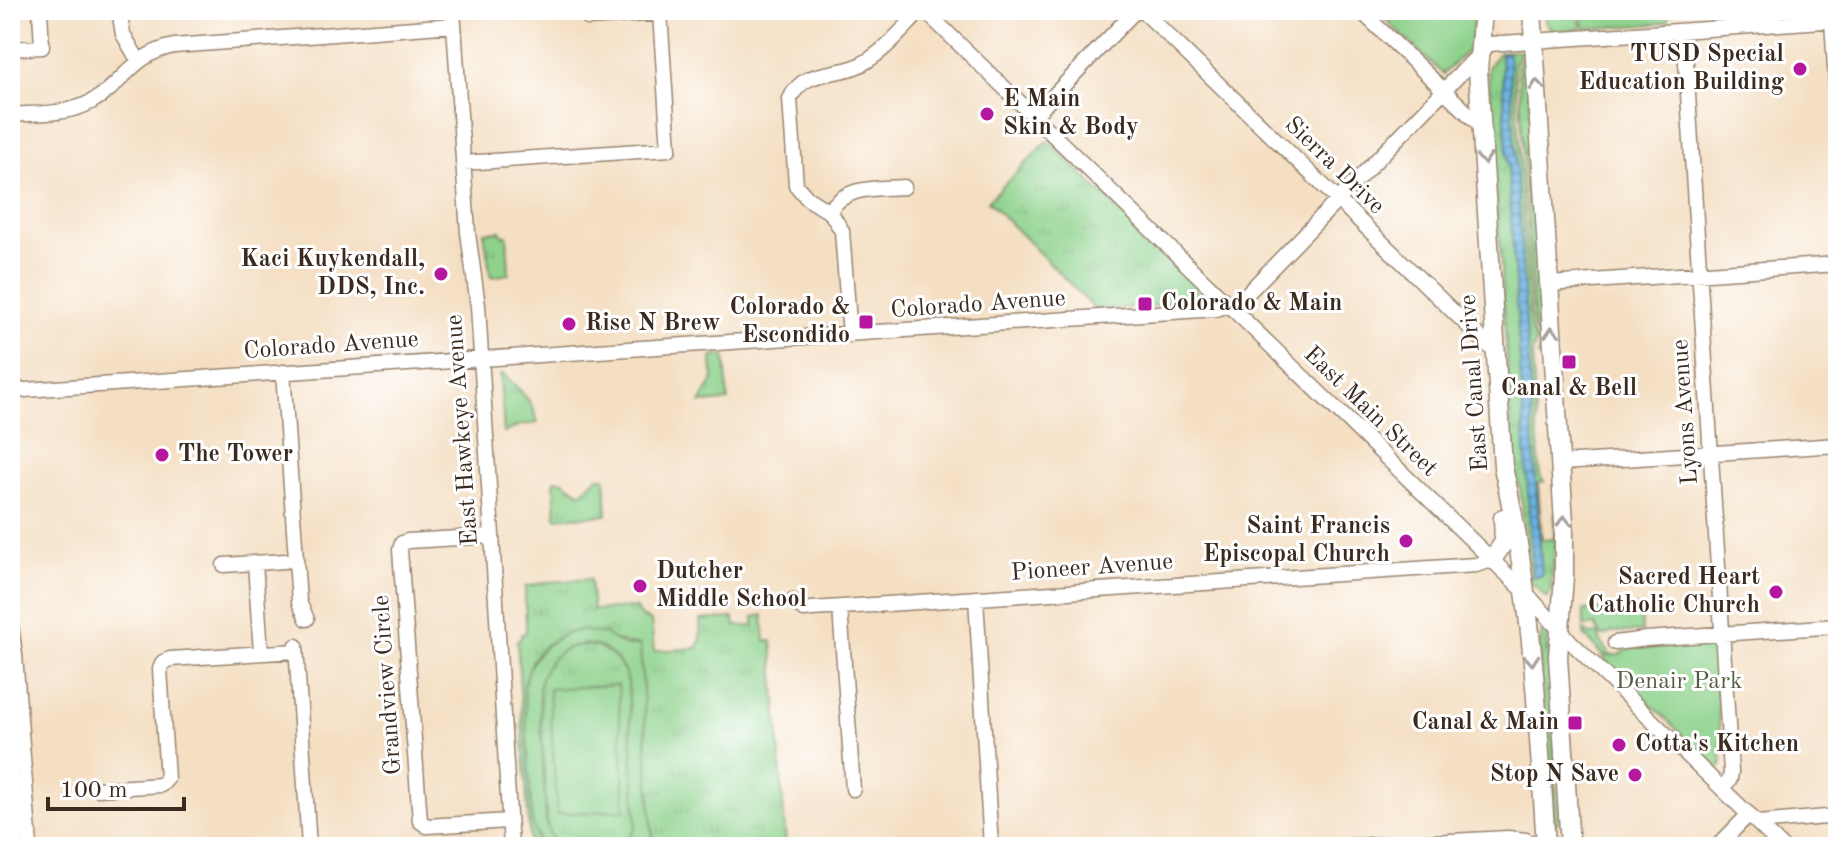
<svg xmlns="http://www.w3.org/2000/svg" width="1848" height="857" font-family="'Old Standard TT',serif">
	<defs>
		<pattern id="grass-tufts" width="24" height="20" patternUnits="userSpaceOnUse" patternTransform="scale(2)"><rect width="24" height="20" fill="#8ed28c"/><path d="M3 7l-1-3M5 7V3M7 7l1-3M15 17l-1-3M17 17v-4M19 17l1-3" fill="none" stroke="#7bb478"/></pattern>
		<pattern id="water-rules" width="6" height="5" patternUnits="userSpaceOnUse" patternTransform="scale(2)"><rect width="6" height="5" fill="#6bb4e3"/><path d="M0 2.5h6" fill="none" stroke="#5993b7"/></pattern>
	</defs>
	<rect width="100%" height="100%" fill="#fff"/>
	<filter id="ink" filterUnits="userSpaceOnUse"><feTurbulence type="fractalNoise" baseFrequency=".0125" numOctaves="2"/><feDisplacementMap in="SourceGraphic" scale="16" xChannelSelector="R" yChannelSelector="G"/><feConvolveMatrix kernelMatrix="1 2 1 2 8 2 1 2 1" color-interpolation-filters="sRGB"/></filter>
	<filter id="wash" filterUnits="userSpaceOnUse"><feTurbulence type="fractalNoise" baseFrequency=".006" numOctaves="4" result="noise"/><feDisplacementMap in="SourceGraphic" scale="32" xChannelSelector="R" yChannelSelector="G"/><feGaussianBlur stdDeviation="1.8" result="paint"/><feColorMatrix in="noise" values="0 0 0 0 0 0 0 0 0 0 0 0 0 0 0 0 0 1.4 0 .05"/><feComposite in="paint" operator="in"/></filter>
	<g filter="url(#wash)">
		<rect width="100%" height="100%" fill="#f4dfc3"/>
		<path fill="url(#grass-tufts)" stroke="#647e55" stroke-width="2" fill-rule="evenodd" d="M1548,10h32l1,19 -27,2 -9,-9z
			M1583,10h87l-2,11 -12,3 -72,5z
			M1517,50l4,3 -7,10 17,267 5,11 -4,12 8,123 4,6 -6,1 4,57 12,-1 1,-27 1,30 -6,52 -3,4 -16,-16 -11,-95 -6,-16 -26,-405 12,-14zM1509,54l33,522 -8,1 -33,-522z
			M1524,55l3,4 20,296 -9,1 3,-15 -7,-12 -16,-265z
			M1048,141l146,142 3,9 -6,11 -99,7v-4l-104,-105z
			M500,231l3,5 4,-1 2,39 -18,3 -7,-45z
			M725,355l3,46 -28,2 13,-23 -1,-23z
			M503,374c18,17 29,25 35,49l-17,2 -17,8 -4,-58z
			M598,477h7l2,38 -51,3 -2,-38h7l20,13z
			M590,579l3,31 42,-2 6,9 10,4 3,30 44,-3v-5l3,-1 -1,-22 34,-2 1,8h19v-9l9,-2 2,26h7l14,206h-133l-13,-202c-16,0 -16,-3 -30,-6 -35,-7 -55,-10 -78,21l4,177 5,10h-11l-13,-207 4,-1v-5l5,-1 -1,-46 22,-5z
			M1641,607l1,25h-29l-9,4 -3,-1 -2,3 10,17 -4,2 -21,-22v-5l5,5 11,-1 -5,-9 -11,1 -1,-15z
			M1542,631l5,4 11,186 -2,3 -3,-1 -14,-175z
			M581,645c24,0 40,13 47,37l8,133v11l-11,21h-67l-9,-14 -3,-12 -7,-133c4,-24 16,-40 42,-43z"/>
		<path fill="#8ed28c" stroke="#647e55" stroke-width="2" d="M1376,10h98l-3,37 -28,27z
			M580,630l25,4 19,12 16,-1 13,202h-28l11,-21v-11l-8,-133c-14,-54 -81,-48 -89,6l7,133 3,12 9,14h-17l-9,-24 -8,-136c5,-32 24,-50 56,-57z
			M1714,644l8,121 -3,5 -116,-112 3,-2 13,-1 9,-6z
			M618,685l7,125 -68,4 -8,-125z"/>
		<path fill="url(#water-rules)" stroke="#536f80" stroke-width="2" d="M1504,52l5,2 33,522 -9,1 -32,-522z"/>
	</g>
	<g filter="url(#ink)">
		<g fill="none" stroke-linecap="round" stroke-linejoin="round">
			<g stroke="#988470" stroke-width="17">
				<path id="minor" d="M119,10l4,24 15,26
					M453,10l15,223 10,73 33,541
					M924,10l599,580 48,52 211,205
					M1142,10l354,343
					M1360,10l122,117
					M1832,21l6,94
					M1684,31l47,741 -1,7 -8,9
					M10,49l32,-2 -2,-37
					M10,115c27,-2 57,0 81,-13 34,-18 39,-47 83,-56l280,-21
					M1034,116l102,-106
					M463,163l206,-14 -9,-136 -72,5 -1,-8
					M829,211c18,-26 47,-22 75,-24
					M1549,284l289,-20
					M850,335l-8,-104 -11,-18 -24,-15 -11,-13 -6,-86c13,-29 40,-23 65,-32 26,-10 47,-38 67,-57
					M283,372l16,230 8,17
					M10,391l1206,-82 23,-7 250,-258 349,-24
					M1561,463l277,-18
					M492,536l-84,5 -6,2 -2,7 20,271 7,5 82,-5
					M255,563l6,90
					M224,565l61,-4
					M976,598l15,249
					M793,601l11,9 8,-1 664,-44 16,-5
					M840,608l13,181
					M10,619l5,36 15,192
					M1615,643l31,-4 192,-13
					M296,646l13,201
					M98,789l63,-4 6,-6 -7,-110 3,-7 7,-3 126,-8
					M1758,823l80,-7
					M1334,847l174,-9 18,2 14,7
					M1717,847l32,-33"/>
			</g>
			<g stroke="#988470" stroke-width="21">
				<path id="major" d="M1483,10l-5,60 25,397c29,124 35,254 43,380
					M1532,10l32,513v53l-6,81 12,190
					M1492,560l12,-18 -1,-24"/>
			</g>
			<use href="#minor" stroke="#fff" stroke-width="14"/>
			<use href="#major" stroke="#fff" stroke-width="18"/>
		</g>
		<defs><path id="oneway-chevron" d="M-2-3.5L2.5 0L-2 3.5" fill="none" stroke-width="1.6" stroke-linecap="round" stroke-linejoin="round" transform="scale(2)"/></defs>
		<g stroke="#a79f9a">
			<use href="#oneway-chevron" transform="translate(1537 85) rotate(-94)"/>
			<use href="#oneway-chevron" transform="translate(1484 159) rotate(86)"/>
			<use href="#oneway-chevron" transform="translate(1552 332) rotate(-94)"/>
			<use href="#oneway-chevron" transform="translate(1564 521) rotate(-92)"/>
			<use href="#oneway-chevron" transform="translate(1532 660) rotate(85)"/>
		</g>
	</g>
	<g fill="#b5179e" stroke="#fff" stroke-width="3">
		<circle cx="1800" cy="69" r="8"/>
		<circle cx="987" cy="114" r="8"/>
		<circle cx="441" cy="274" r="8"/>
		<rect x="1137" y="296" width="16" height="16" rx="4"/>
		<rect x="858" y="314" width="16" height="16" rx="4"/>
		<circle cx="569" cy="324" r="8"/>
		<rect x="1561" y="354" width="16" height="16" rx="4"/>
		<circle cx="162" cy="455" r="8"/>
		<circle cx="1406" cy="541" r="8"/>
		<circle cx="640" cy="586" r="8"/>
		<circle cx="1776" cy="592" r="8"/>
		<rect x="1567" y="715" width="16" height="16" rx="4"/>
		<circle cx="1619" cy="745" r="8"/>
		<circle cx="1635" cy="775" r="8"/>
	</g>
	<g text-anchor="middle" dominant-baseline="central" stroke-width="6" stroke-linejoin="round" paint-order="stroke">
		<g font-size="24" font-weight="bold" fill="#3b2a1e" stroke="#fff" text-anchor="end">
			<text x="1784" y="55">TUSD Special<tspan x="1784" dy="28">Education Building</tspan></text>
			<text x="1003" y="100" text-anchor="start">E Main<tspan x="1003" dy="28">Skin &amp; Body</tspan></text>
			<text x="425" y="260">Kaci Kuykendall,<tspan x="425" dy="28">DDS, Inc.</tspan></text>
			<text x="1161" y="304" text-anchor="start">Colorado &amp; Main</text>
			<text x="850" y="308">Colorado &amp;<tspan x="850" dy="28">Escondido</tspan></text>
			<text x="585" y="324" text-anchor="start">Rise N Brew</text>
			<text x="1569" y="389" text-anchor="middle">Canal &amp; Bell</text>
			<text x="178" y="455" text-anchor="start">The Tower</text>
			<text x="1390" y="527">Saint Francis<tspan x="1390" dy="28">Episcopal Church</tspan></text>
			<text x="656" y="572" text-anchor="start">Dutcher<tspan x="656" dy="28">Middle School</tspan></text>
			<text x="1760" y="578">Sacred Heart<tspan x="1760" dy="28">Catholic Church</tspan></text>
			<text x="1559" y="723">Canal &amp; Main</text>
			<text x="1635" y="745" text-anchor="start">Cotta's Kitchen</text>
			<text x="1619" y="775">Stop N Save</text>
		</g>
		<g font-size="24" fill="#3b2a1e" stroke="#fff">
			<text transform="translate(1334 166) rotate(44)">Sierra Drive</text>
			<text transform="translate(978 305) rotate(-4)">Colorado Avenue</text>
			<text transform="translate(331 346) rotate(-4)">Colorado Avenue</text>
			<text transform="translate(1475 383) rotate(-94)">East Canal Drive</text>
			<text transform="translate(1370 412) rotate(44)">East Main Street</text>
			<text transform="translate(1686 412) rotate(-94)">Lyons Avenue</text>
			<text transform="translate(463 430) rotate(-94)">East Hawkeye Avenue</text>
			<text transform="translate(1092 568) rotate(-4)">Pioneer Avenue</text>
			<text transform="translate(388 685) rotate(-94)">Grandview Circle</text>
		</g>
		<g font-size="24" fill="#545c3f" stroke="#fff">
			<text x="1679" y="682">Denair Park</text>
		</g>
	</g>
	<rect width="1848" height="857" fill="none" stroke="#fff" stroke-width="40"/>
	<path d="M48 797v12h136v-12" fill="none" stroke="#3b2a1e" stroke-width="4"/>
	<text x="60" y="797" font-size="24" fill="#3b2a1e" stroke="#ffffff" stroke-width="6" paint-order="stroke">100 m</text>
</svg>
